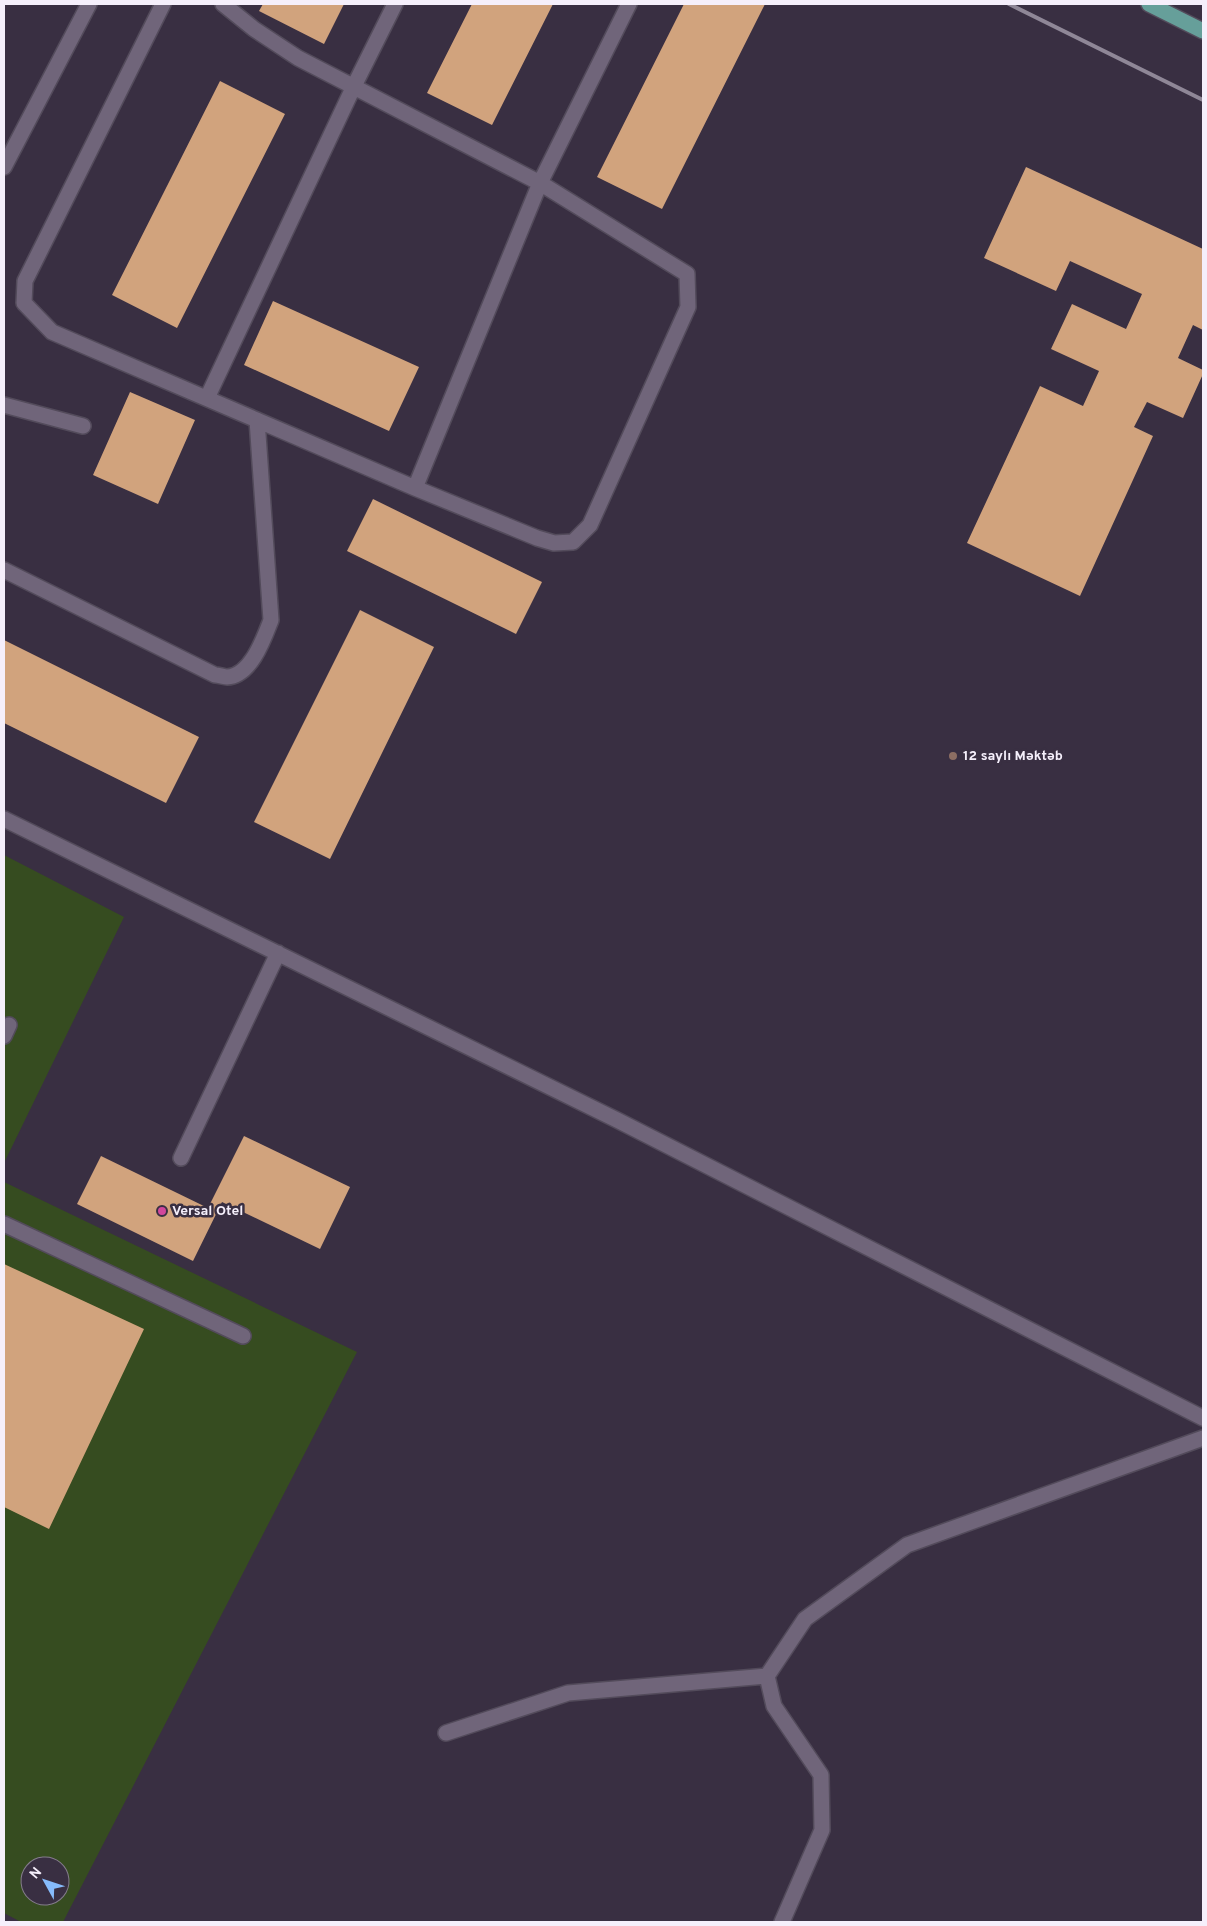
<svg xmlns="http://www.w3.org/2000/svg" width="1207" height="1926" font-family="Overpass,sans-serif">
	<rect width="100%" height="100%" fill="#392f42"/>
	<path fill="#364c20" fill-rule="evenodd" d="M4,855l120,62 -120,246z
		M4,1182l353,170 -294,570h-42l-17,-9zM30,1866h30v30h-30z"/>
	<path fill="#d1a37d" d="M263,4h81l-20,40 -65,-33z
		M472,4h81l-61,121 -65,-32z
		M684,4h81l-103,205 -65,-32z
		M220,81l65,33 -108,214 -65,-33z
		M1026,167l177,82v81l-10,-5 -15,33 25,12v4l-20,44 -36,-16 -13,25 19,9 -73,160 -113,-53 73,-157 43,20 16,-35 -48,-22 21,-45 54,25 16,-35 -72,-33 -14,30 -72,-33z
		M273,301l146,66 -30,64 -145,-66z
		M130,392l65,28 -37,84 -65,-29z
		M373,499l169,83 -26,52 -169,-83z
		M360,610l74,37 -104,212 -76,-37z
		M4,640l195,97 -33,66 -162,-80z
		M244,1136l106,51 -30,62 -98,-47 -29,59 -116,-57 24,-48 107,52z
		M4,1264l140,65 -95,200 -45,-22z"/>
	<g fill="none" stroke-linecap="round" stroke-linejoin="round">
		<g stroke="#534b5b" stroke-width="18">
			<path id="minor" d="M163,4l-138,277 -1,22 28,29 363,156 122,50 17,5 19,-1 17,-17 98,-218 -1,-33 -147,-91 -242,-125 -44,-29 -31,-25
				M4,167l85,-163
				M207,398l147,-312 41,-82
				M4,405l79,21
				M415,488l125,-305 89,-179
				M4,570l211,105c4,0 9,2 12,2 24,-1 37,-39 44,-57l-14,-200
				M4,819l613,301 586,298
				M4,1036l5,-11
				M181,1158l97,-205
				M4,1224l239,112
				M446,1733l122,-40 199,-17
				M782,1922l40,-92 -1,-55 -47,-69 -7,-30 38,-57 102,-74 296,-107"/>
		</g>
		<g stroke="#534b5b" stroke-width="18">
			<path id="major" d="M1149,4l54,27"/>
		</g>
		<use href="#minor" stroke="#70657a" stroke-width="15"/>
		<use href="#major" stroke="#669f9a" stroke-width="15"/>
		<path stroke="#8f8797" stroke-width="4" d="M1009,4l194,96"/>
	</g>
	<circle fill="#8d6e63" stroke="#392f42" stroke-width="2" cx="953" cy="756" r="5"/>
	<circle fill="#d1479c" stroke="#392f42" stroke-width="2" cx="162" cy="1211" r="5"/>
	<g text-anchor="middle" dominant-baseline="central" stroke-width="5" stroke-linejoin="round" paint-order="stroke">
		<g font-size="14" font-weight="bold" fill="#f5effb" stroke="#392f42" text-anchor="start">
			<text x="963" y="756">12 saylı Məktəb</text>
			<text x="172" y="1211">Versal Otel</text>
		</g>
	</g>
	<rect width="1207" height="1926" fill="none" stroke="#f5effb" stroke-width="10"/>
	<g transform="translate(45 1881) rotate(310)"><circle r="24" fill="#392f42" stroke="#847c8c"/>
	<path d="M0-4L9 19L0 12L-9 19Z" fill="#86bbfb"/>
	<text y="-8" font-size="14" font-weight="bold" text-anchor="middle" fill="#f5effb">N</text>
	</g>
</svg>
